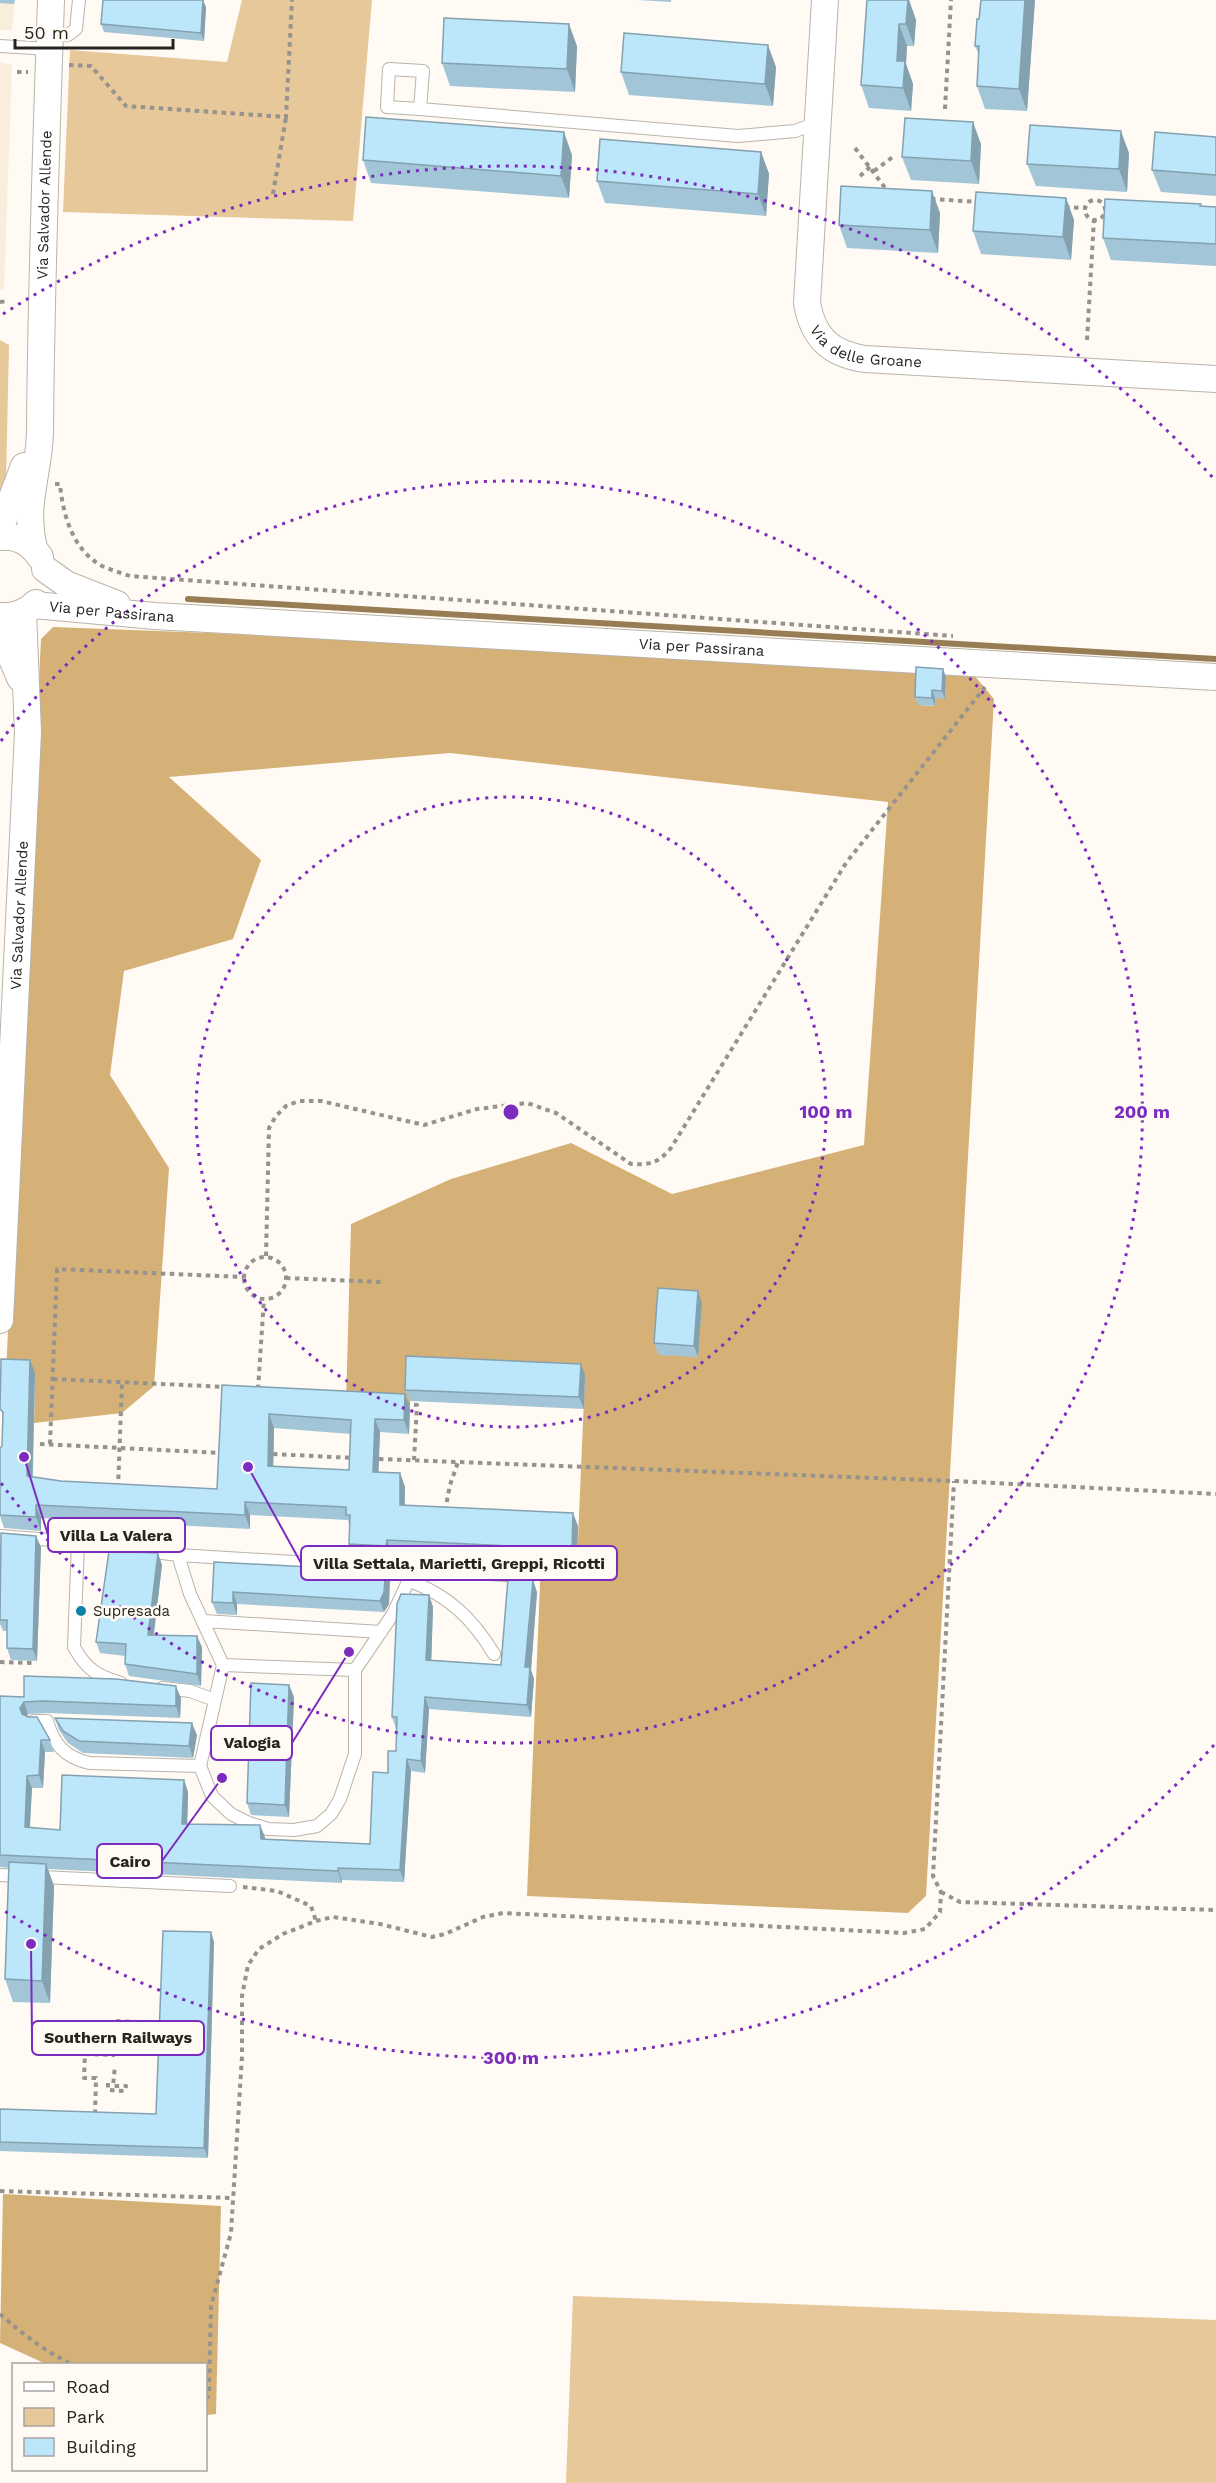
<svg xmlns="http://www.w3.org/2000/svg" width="1216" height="2483" font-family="'Work Sans',sans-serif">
	<rect width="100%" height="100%" fill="#fffaf4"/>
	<path fill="#f9eddc" d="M0,0h15l-3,30h-12z
		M0,62l12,3 -8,225 -4,-1z"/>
	<path fill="#e6c89a" d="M242,0h130l-19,221 -290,-9 7,-162 157,12z
		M0,340l9,5 -3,137 -6,32z
		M573,2296l643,24v163h-650z"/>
	<path fill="#d6b177" d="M53,627l319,12 547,33v33l15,1 1,-8h10l1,-25 28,2 20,24 -68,1197 -18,17 -381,-17 14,-335 36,1 8,-186 -175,-8v38l-64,-3 5,-179 100,-45 120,-36 101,51 192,-49 24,-343 -438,-49 -281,24 92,83 -28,79 -109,32 -14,104 59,93 -15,218 -32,27 -88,10 1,-49 -29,-1 35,-734z
		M3,2194l218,12 -5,208 -10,1v-51h-160l-46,-21z"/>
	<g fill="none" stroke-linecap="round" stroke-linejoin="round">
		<path stroke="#987d54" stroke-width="6" d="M188,599l1028,60"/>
		<g stroke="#bab3a9" stroke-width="14">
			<path id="service" d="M49,36l19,-1 8,-6 3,-29
				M0,46l49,3
				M420,109l-33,-2 2,-38 34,2 -3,38 318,27 57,-5 22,-8
				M0,1536l78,6 100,13 346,21
				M78,1542l-4,105c12,22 23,29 47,36
				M178,1555l12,39 33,71 -23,101
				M410,1581c39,15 62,37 84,73
				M204,1621l177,11
				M223,1665l132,5
				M162,1688l28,3 25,9
				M33,1721h14c7,24 18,36 42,42l111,3 12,30 19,18 18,9 19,6 26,1 23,-4 14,-12 9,-15 15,-45v-84l38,-56 20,-43
				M0,1875l230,11"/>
		</g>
		<g stroke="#bab3a9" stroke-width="28">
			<g id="minor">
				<path id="s1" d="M825,0l-18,303c6,35 24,51 58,56l351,20"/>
				<path d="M0,529l24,-63"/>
				<path d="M0,537c17,-2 31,6 40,20"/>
				<path id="s2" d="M34,549c-11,-45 5,-74 6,-117 1,-144 6,-288 11,-432"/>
				<path d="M45,569l21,15 51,20"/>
				<path id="s3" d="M34,605l121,11 1061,61"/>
				<path d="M0,616c14,1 26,-3 36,-13"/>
				<path d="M0,631l20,47"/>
				<path id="s4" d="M0,1320l28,-588 -5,-119"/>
			</g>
		</g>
		<path stroke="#96928d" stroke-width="4" stroke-dasharray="4.5 4.5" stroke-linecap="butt" d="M69,65l22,1 35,40 160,11 6,-117
			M17,72h11
			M945,109l6,-109
			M855,148l34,45
			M874,171l20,-15
			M860,176l10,-9
			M273,194l13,-77
			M931,199l49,3
			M1085 210a10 10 0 1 1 20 0a10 10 0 1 1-20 0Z
			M1065,207l21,1
			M0,302l7,-1
			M1087,340l7,-121
			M55,484h5c3,32 13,66 42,82 9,4 19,7 28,10l823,60
			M266,1256l3,-128 7,-12 10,-10 13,-5h22l103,24 53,-16 50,-6 29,10 75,51c20,1 27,-1 40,-16l175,-285 139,-176
			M244 1278a21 21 0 1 1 42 0a21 21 0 1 1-42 0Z
			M286,1278l95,4
			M53,1379l174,8
			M258,1389l6,-90
			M405,1404l12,1 -3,55
			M40,1444l182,9
			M50,1444l7,-175 186,8
			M273,1454l80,4
			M379,1459l575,22 262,13
			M118,1488l4,-105
			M445,1511l5,-26 8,-23
			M0,1662l32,1v-3
			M243,1887l34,4 34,15 5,15
			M941,1892l19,10 256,8
			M116,2021l47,2
			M108,2083v7l17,1 1,-5h-13l2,-20
			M95,2114l1,-36h-12l1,-24 30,1
			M0,2191l233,7
			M0,2314c22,20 45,37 71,50
			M206,2399l3,-4 2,-89 20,-73 11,-177v-60l6,-31 11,-16 24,-15 33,-13 17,-4 47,7 52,13 13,-3 38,-17 20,-4 401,20 21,-4 15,-17 1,-20 -8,-16 21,-395"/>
		<use href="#service" stroke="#fff" stroke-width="12"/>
		<use href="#minor" stroke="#fff" stroke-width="26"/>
	</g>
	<path fill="#a2c6d7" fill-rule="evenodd" d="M0,0h15l-1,4 -14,-1z
		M638,0h33v2z
		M867,0h42l7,20 -2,26h-7l-1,18 7,20 -2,27 -42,-3 -8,-23z
		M981,0h54l-8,111 -42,-2 -8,-23 2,-31 -4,-9z
		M206,7l-2,34 -100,-9 -3,-8z
		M577,46l-2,46 -125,-6 -8,-23z
		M776,67l-3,39 -144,-11 -8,-23z
		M1216,137v59l-55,-4 -9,-22z
		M981,144l-2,40 -68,-4 -9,-23z
		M761,152l8,22 -3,42 -161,-13 -8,-22z
		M1129,153l-2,39 -91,-6 -9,-22z
		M572,155l-3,43 -198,-15 -8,-23z
		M1066,198l8,22 -3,40 -90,-6 -8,-23z
		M1202,207h14v59l-105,-6 -8,-22z
		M940,213l-2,40 -91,-5 -8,-23z
		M946,677l-1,22 -10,-1v8l-17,-1 -3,-8z
		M702,1303l-4,54 -39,-2 -5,-12z
		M35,1373l-2,104 28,4 156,8 5,-104 183,9 5,14 -1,26 -29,-2 -2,41h22l5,14v18l173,21 -1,37 -185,-9 -1,6 -37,-3 -5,-13v-19l-1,-5 -98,-5v14l-209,-11v13l-37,-3 -4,-12v-68l2,-2 1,-31 -3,-6zM274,1428l77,6 -2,36 -76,-4z
		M585,1375l-1,34 -174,-8 -5,-11z
		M36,1536l5,11 -4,114 -26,-1 -4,-12v-17h-4l-3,-7v-53z
		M214,1562l134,7 38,-5 4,12 -1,28 -5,8 -147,-8v11l-20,-1 -5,-12z
		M162,1565l-8,70 48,12 -1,39 -72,-10 -4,-12v-8l-25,-3 -4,-11z
		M537,1592l-6,78 3,9 -3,38 -102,-8 -4,64 -14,-2 -7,111 -62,-2v3l-294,-14 6,17 -4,117 -37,-1 -8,-23 4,-111 -9,-1v-171l24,1 157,1 -1,20 -133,-5 -19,1 -1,3 23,23 4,12h-9l-2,36h-11l-2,40 30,2 124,-50 4,12 -1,32 73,1 5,14 105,5 18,-71 8,-22v-22l-4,-12 37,-122 4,12 -2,53 70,5z
		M289,1685l5,12 -5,120 -38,-2 -4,-12z
		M55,1718l142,17 -4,23 -110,-5 -15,-10 -9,-13z
		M211,1932l3,10 -6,216 -208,-7v-42l156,5z"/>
	<path fill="#84a1af" d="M203,0l3,7 -2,34 -3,-8z
		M908,0h1l7,20 -2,26 -8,-22z
		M1025,0h10l-8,111 -8,-22z
		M569,24l8,22 -2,46 -8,-23z
		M899,24l8,22 -1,18 7,20 -2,27 -8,-23 -6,-27z
		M768,45l8,22 -3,39 -8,-22z
		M973,122l8,22 -2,40 -8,-23z
		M1121,131l8,22 -2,39 -8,-23z
		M564,132l8,23 -3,43 -8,-22z
		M761,152l8,22 -3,42 -8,-22z
		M932,191l8,22 -2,40 -8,-23z
		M1066,198l8,22 -3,40 -8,-23z
		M943,669l3,8 -1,22 -3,-8z
		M932,690l3,8v8l-3,-8z
		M698,1291l4,12 -4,54 -4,-11z
		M30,1360l5,13 -3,117 -5,-14z
		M581,1364l4,11 -1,34 -5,-12z
		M405,1394l5,14 -1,26 -5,-14z
		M269,1414l5,14 -1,52 -5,-14z
		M375,1419l5,13 -2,54 -5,-14z
		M400,1473l5,14 -1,31 -4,-13z
		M245,1502l5,13v14l-5,-14z
		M36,1505l5,13v13l-5,-14z
		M573,1513l5,13 -1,37 -5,-14z
		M36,1536l5,11 -4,114 -4,-12z
		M387,1540l5,14 -1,6 -5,-14z
		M158,1553l4,12 -10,82 -4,-12z
		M386,1564l4,12 -1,28 -5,8 -4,-11z
		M533,1580l4,12 -6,78 3,9 -3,38 -4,-12 -2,-38z
		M233,1592l4,12v11l-4,-12z
		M429,1595l4,12 -2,65 -5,-12z
		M197,1636l5,11 -1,39 -4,-12z
		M289,1685l5,12 -5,120 -4,-12z
		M176,1686l5,12 -1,20 -4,-12z
		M425,1697l4,12 -4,64 -4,-12z
		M24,1702l4,12 -3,6 -5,-12z
		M192,1723l5,12 -4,23 -4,-12z
		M41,1740l4,12 -2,36 -4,-13z
		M407,1759l4,12 -7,111 -4,-12z
		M27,1776l5,12 -3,51 -4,-12z
		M184,1780l4,12 -1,44 -5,-12z
		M260,1825l5,12 1,14 -5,-12z
		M46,1864l8,22 -4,117 -8,-22z
		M338,1868l4,12v3l-4,-12z
		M211,1932l3,10 -6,216 -4,-10z"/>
	<path fill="#bce6fa" stroke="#84a1af" stroke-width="1.5" fill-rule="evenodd" d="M103,0h100l-2,33 -100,-9z
		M867,0h41l-2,24h-7l-2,37h8l-2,27 -42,-3z
		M981,0h44l-6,89 -42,-3 2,-40h-4l2,-27h2z
		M444,18l125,6 -2,45 -125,-6z
		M624,33l144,12 -3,39 -144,-12z
		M366,117l198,15 -3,44 -198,-16z
		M905,118l68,4 -2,39 -69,-4z
		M1030,125l91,6 -2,38 -92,-5z
		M1155,132l61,5v38l-64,-5z
		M600,139l161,13 -3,42 -161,-13z
		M841,186l91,5 -2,39 -91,-5z
		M976,192l90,6 -3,39 -90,-6z
		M1105,199l96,5 -1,2 16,1v37l-113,-6z
		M916,667l27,2 -1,22 -10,-1v8l-17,-1z
		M658,1288l40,3 -4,55 -40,-3z
		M406,1356l175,8 -2,33 -174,-7z
		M1,1359l29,1 -3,116 34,5 156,8 5,-104 183,9 -1,26 -29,-1 -2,53 27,1v32l173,8 -1,36 -185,-9 -1,6 -37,-2 1,-29h-4v-8l-101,-5v13l-209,-10v12l-36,-2v-67l2,-2 1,-34 -3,-3zM269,1414l82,6 -2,50 -81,-4z
		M1,1533l35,3 -3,113 -26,-1v-28h-7z
		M109,1551l49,2 -10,82 49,1v38l-72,-10 1,-20 -30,-2z
		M214,1562l134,7 1,-7 37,2 -2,28 -4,9 -147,-9v11l-21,-1z
		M508,1578l25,2 -8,87h5l-3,38 -102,-8 -4,64 -14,-2 -7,111 -62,-2v3l-338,-16v-159l24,1v-21l92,3 60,7v20l-133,-5 -19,1 -4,6 2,6 6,3h9l13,23h-9l-2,35 -12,1 -2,51 35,3 2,-55 122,5 -2,44 78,1 1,14 109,5 3,-72 15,1v-22h8l1,-34h-5l5,-113 4,-10 28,1 -3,65 75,5z
		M251,1683l38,2 -4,120 -38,-2z
		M55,1718l137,5 -3,23 -110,-5 -16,-10z
		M9,1862l37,2 -4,117 -37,-2z
		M163,1931l48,1 -7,216 -204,-6v-33l156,5z"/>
	<g fill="none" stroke="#7b2cbf" stroke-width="3" stroke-dasharray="3 6">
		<circle cx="511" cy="1112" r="315"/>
		<path d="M1 741A631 631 0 1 1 1 1483"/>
		<path d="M1214 1745A946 946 0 0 1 3 1910M3 314A946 946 0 0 1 1214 479"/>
	</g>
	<circle fill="#0b83a9" stroke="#fffaf4" stroke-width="2" cx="81" cy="1611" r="6"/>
	<g text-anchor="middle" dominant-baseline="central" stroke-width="5" stroke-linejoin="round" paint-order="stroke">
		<g font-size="15" fill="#272420" stroke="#fffaf4">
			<text stroke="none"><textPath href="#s2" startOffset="345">Via Salvador Allende</textPath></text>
			<text stroke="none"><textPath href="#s1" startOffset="388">Via delle Groane</textPath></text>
			<text stroke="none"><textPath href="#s3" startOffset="78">Via per Passirana</textPath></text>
			<text stroke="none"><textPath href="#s3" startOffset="669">Via per Passirana</textPath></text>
			<text stroke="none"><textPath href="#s4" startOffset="405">Via Salvador Allende</textPath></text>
		</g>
		<g font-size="15" fill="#272420" stroke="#fffaf4" text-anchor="start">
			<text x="93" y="1611">Supresada</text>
		</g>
	</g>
	<circle cx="511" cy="1112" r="9" fill="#7b2cbf" stroke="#fffaf4" stroke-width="3"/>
	<g font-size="18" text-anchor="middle" font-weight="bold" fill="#7b2cbf" stroke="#fffaf4" stroke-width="5" stroke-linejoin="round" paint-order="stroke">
		<text x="826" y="1118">100 m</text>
		<text x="1142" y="1118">200 m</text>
		<text x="511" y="2064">300 m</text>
	</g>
	<path fill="none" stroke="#7b2cbf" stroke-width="2" d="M24 1457L48 1535M248 1467L301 1563M349 1652L292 1743M222 1778L162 1861M31 1944L32 2038"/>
	<g fill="#7b2cbf" stroke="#fffaf4" stroke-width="2">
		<circle cx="24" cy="1457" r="6"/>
		<circle cx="248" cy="1467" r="6"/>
		<circle cx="349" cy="1652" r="6"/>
		<circle cx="222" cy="1778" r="6"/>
		<circle cx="31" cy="1944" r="6"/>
	</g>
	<g fill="#fffaf4" stroke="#7b2cbf" stroke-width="2">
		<rect x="48" y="1518" width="137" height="34" rx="6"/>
		<rect x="301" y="1546" width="316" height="34" rx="6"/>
		<rect x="211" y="1726" width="81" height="34" rx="6"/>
		<rect x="97" y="1844" width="65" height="34" rx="6"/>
		<rect x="32" y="2021" width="172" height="34" rx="6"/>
	</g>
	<g font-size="16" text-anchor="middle" font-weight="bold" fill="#272420">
		<text x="116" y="1541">Villa La Valera</text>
		<text x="459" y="1569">Villa Settala, Marietti, Greppi, Ricotti</text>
		<text x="252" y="1748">Valogia</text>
		<text x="130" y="1867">Cairo</text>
		<text x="118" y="2043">Southern Railways</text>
	</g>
	<rect x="12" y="2363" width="195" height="108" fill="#fffaf4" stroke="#a9a49f" stroke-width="1.5"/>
	<rect x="24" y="2382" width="30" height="9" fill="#ffffff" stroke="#a9a49f" stroke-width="1.5"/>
	<text x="66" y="2393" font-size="18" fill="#272420">Road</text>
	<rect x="24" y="2408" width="30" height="18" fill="#e6c89a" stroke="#a9a49f" stroke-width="1.5"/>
	<text x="66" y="2423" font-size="18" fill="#272420">Park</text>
	<rect x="24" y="2438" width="30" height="18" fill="#bce6fa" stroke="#a9a49f" stroke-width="1.5"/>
	<text x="66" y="2453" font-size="18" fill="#272420">Building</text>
	<path d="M15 39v9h158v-9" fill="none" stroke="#272420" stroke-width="3"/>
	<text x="24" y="39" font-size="18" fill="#272420" stroke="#fffaf4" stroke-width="4.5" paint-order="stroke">50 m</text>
</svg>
